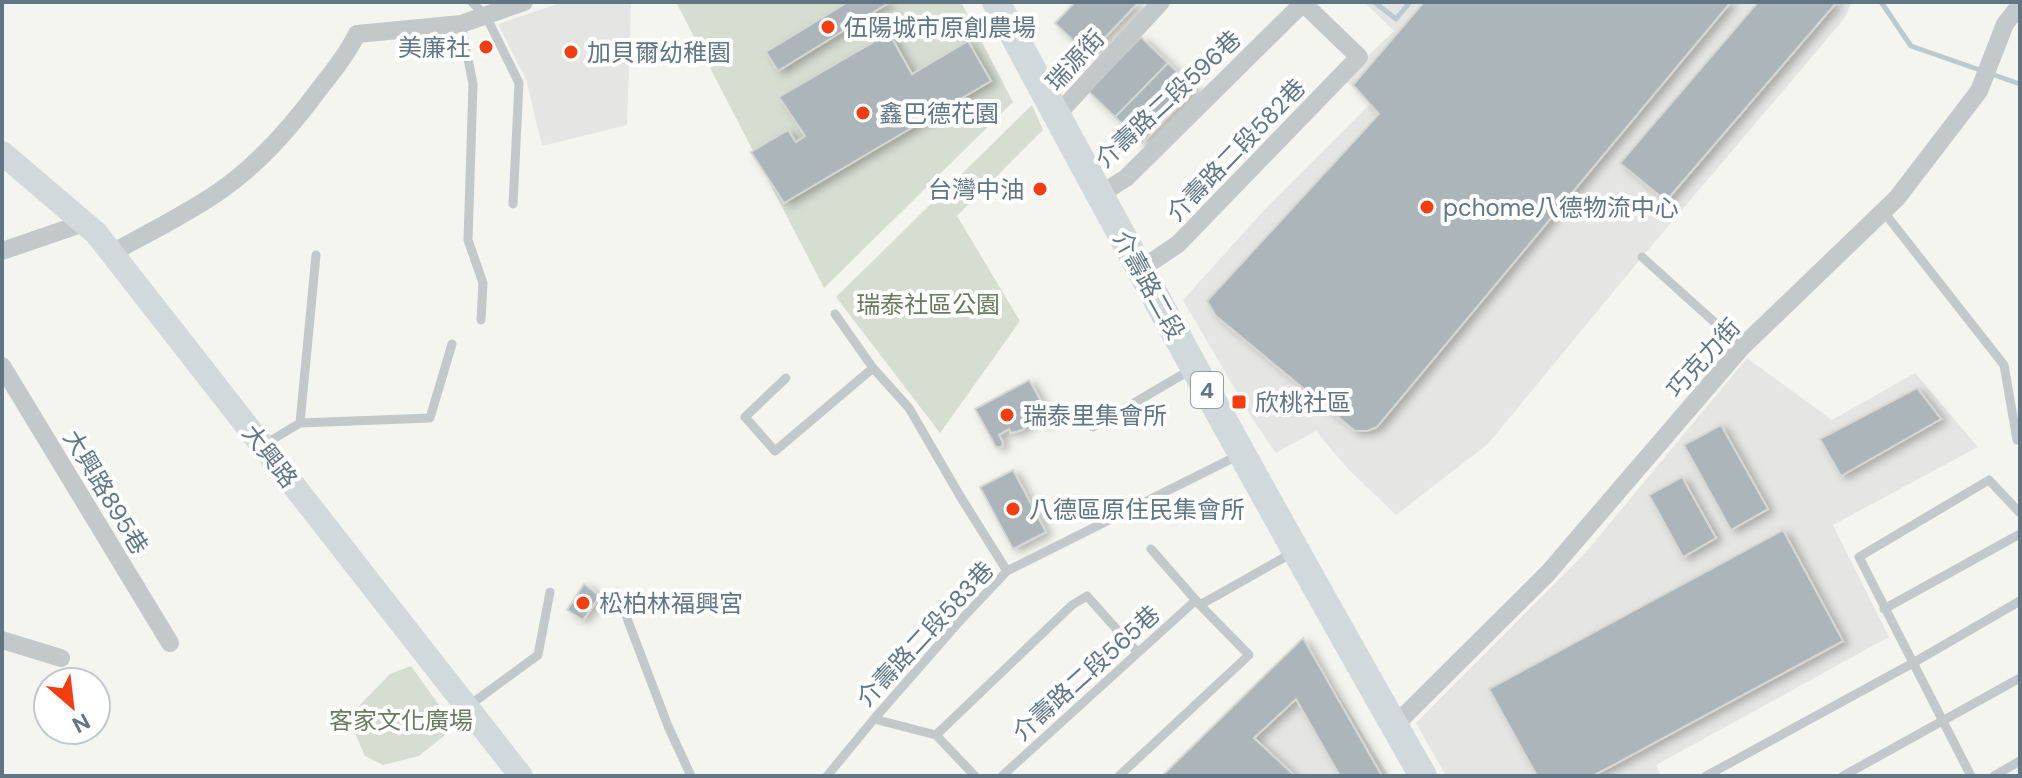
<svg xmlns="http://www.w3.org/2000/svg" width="2022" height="778" font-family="'DM Sans','Noto Sans TC',sans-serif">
	<defs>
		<filter id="shadow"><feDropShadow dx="5.5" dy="3" stdDeviation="4" flood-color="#0004"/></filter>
	</defs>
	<rect width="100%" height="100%" fill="#f5f5f0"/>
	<path fill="#e5e6e4" d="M563,2h68l-4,123 -85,21 -16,-67 -28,-55z
		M1364,2h488l-8,17 -202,238 -154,187 -92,71 -48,-46 -32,-38 -40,22 -23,-33 -70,-120 83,-92 104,-104 -27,-25 51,-48z
		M1747,358l85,62 83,-47 63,74 -145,78 56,112 -233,128 5,11h-215l-30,-53 170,-171z
		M1307,645l82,131h-209z"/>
	<path fill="#d6ddd1" d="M676,2h285l52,100 -189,186z
		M1032,105l11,25 -86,86 63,105 -80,112 -104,-136z
		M411,666l44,61 -36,29 -36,9 -18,-9 -11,-25 4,-24 32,-33z"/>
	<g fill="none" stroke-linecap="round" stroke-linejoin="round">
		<path stroke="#bbcace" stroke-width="5" d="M1374,2l22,17 14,-17
			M1881,2l30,44 109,38"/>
	</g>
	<path fill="#acb5ba" stroke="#d6d6d3" stroke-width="2" filter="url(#shadow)" d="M848,2h42l-112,69 -12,-19z
		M1075,2h64l-51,53 -33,-32z
		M1424,2h307l-354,425 -10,4h-12l-139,-115 -9,-15 172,-187 -26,-29z
		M1758,2h79l-171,199 -46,-38z
		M889,33l23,41 56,-33 23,40 -207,122 -33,-51 37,-22 8,12 9,-6 -26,-39z
		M1141,37l27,26 -53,54 -27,-26z
		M1168,63l27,26 -53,54 -27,-26z
		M1029,380l21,37 -1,4 -4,3 -3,-2 -4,-8 -10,5 2,4 -8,7 -11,3 -2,-4 -10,6 4,8 -1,4h-6l-21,-38z
		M1917,388l24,31 -100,57 -21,-37z
		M1721,425l47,84 -37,21 -47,-85z
		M1013,470l33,62 -33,17 -33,-62z
		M1682,477l34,61 -33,19 -34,-62z
		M1783,530l60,111 -250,135h-56l-48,-87z
		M584,584l16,12 -17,24 -16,-10z
		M1303,638l79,138h-42l-44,-77 -42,39 41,38h-133z"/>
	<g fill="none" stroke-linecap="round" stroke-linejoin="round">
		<path stroke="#c3c8cb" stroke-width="9" d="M472,2l14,14 33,67 -6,121
			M461,24l12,60 -5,156 15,43 -2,37
			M1883,211l121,154 13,75
			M1642,257l100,90
			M835,314l38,54 36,40 51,88 47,75
			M786,378l-41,39 30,34 98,-83
			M300,423l16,-168
			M1093,427l99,-58
			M265,444l35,-21 130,-5 22,-74
			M617,592l51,134 23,50
			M1200,605l92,-52
			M1884,609l136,-75
			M467,707l71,-52 12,-63
			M874,719l62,16
			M936,735l136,-130 15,-9 50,56
			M936,735l39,41
			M827,776l47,-57 84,-96 49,-52 232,-116
			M1002,776l194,-176
			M1119,776l130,-121 -49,-50 -49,-56
			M1706,776l207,-113 107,-62
			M1843,776l177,-98
			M1971,776l-112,-219 130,-77 31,33
			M1994,776l26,-15"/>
		<path stroke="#c3c8cb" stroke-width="18" d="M1057,115l104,-113
			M1099,195l27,-17 177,-175 56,54 -181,187 -37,25
			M2,251l82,-28
			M110,254c36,-20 73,-38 107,-61 42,-28 76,-68 106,-109 13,-16 25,-32 34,-50l104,-10 63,-22
			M2,366l168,277
			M2,640l59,18
			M1394,726l154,-153 194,-226 155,-149 82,-107 26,-67 15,-19"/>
		<path stroke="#d2d9dd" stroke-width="24" d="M2,153l94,80 425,543"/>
		<path stroke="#d2d9dd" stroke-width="28" d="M996,2c139,260 281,518 427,774"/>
	</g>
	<g fill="#f53d10" stroke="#fff" stroke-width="3">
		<circle cx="828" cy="27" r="8"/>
		<circle cx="486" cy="47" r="8"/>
		<circle cx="571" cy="52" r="8"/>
		<circle cx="863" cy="113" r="8"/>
		<circle cx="1040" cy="189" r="8"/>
		<circle cx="1427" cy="207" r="8"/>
		<rect x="1231" y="394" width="16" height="16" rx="4"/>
		<circle cx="1007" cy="415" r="8"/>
		<circle cx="1013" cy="509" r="8"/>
		<circle cx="583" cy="603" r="8"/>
	</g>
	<g text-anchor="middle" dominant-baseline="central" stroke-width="8" stroke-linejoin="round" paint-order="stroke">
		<rect fill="#fff" stroke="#909faa" stroke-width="2" x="1191" y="372" width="32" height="36" rx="6"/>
		<g font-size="22" font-weight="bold" fill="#607685">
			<text x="1207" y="390">4</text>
		</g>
		<g font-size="24" fill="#607685" stroke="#fff" text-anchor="start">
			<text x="844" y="27">伍陽城市原創農場</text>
			<text x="470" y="47" text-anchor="end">美廉社</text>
			<text x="587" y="52">加貝爾幼稚園</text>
			<text x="879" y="113">鑫巴德花園</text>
			<text x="1024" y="189" text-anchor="end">台灣中油</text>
			<text x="1443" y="207">pchome八德物流中心</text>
			<text x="1255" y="402">欣桃社區</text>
			<text x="1023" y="415">瑞泰里集會所</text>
			<text x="1029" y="509">八德區原住民集會所</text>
			<text x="599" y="603">松柏林福興宮</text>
		</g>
		<g font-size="24" fill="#607685" stroke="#fff">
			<text transform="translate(1075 60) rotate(-47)">瑞源街</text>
			<text transform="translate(1168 99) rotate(-43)">介壽路二段596巷</text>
			<text transform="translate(1236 150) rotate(-46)">介壽路二段582巷</text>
			<text transform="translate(1149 285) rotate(61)">介壽路二段</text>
			<text transform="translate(1703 358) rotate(-48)">巧克力街</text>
			<text transform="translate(270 456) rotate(52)">大興路</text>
			<text transform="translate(106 492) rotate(59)">大興路895巷</text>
			<text transform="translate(925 634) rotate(-47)">介壽路二段583巷</text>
			<text transform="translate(1086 673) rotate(-42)">介壽路二段565巷</text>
		</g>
		<g font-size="24" fill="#667b60" stroke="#fff">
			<text x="928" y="304">瑞泰社區公園</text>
			<text x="401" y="720">客家文化廣場</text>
		</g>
	</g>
	<rect width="2022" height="778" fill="none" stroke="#607685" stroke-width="8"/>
	<g transform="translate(72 706) rotate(152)"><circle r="38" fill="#ffffff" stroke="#bfc8ce" stroke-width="2"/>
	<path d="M0-6L14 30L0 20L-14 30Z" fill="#f53d10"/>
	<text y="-12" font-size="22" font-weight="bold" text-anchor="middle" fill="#607685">N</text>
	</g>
</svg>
